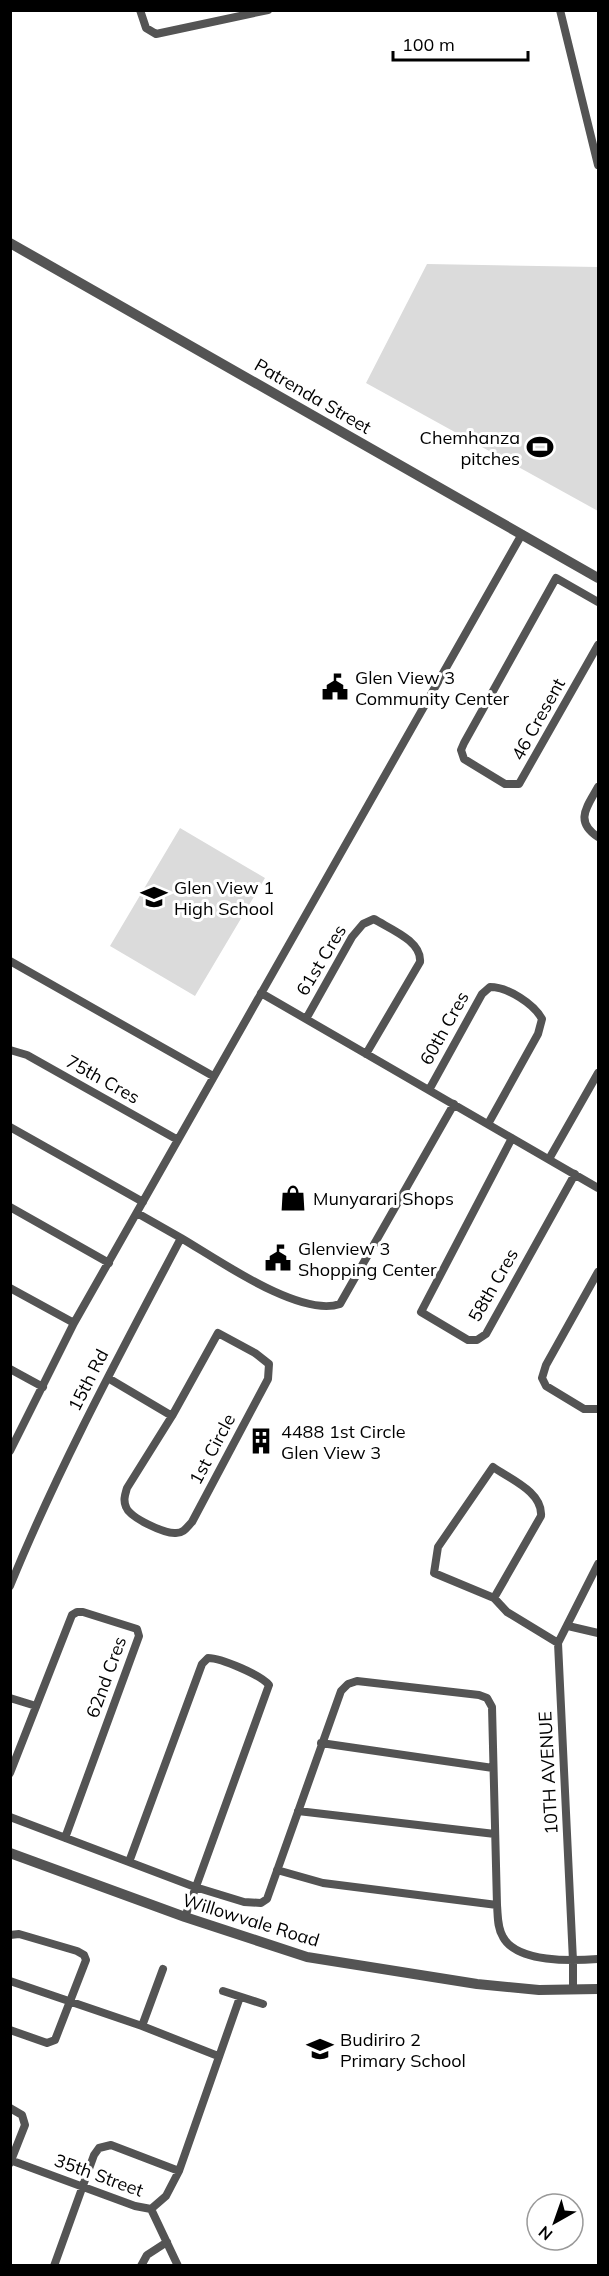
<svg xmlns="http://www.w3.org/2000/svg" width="609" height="2276" font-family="Mulish,sans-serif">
	<rect width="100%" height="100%" fill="#fff"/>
	<path fill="#dbdbdb" d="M427,264l171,3v244l-232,-128z
		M180,828l85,50 -70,118 -85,-50z"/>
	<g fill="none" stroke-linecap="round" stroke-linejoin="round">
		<path stroke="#545454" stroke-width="8" d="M140,10l6,18 10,6 112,-24
			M560,10l38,155
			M598,602l-42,-24 -92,165 -3,7 3,9 41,25h14l79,-139
			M598,787c-11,20 -24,34 0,50
			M10,961l203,115
			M261,993l337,195
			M306,1019l46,-82 11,-13 11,-5c16,10 48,22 46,43l-54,92
			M10,1050l17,5 151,85
			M429,1090l53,-96 8,-7c18,0 44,17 52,32l-4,15 -50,90
			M10,1127l133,75
			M512,1138l-91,174 47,28h9l9,-6 89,-160
			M549,1159l49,-86
			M10,1207l99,56
			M181,1238c36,21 119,80 159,66l114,-200
			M598,1272l-52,93 -4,13 4,8 38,23h14
			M10,1288l64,35
			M218,1333l37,20 14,11 -1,15 -76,143c-5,5 -8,11 -16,11 -11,1 -46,-15 -50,-26 -3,-7 -1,-12 1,-19l45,-72z
			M10,1369l33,18
			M108,1378l64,38
			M10,1451l64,-128 448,-789
			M493,1467c17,12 50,25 48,49l-47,82 -60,-25 4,-26z
			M10,1586c49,-120 111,-234 171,-348l-44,-25
			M494,1598l13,14 51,31
			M568,1626l30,7
			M10,1698l26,8
			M321,1743l172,25
			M10,1773l62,-158 5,-3h6l54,17 2,7 -74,202
			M298,1811l197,23
			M10,1817l185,70 49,15 17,1 6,-4 74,-208 7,-7 9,-3 122,14 8,3 5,9 5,198c1,11 0,22 6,32 14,26 70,24 95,22
			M129,1862l73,-198 6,-6c13,0 53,17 61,27l-84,232
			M277,1870l46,13 174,22
			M10,1935l9,-1 58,17 7,4 2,5 -31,80 -8,3 -37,-13
			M10,1981l132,45 76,30
			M573,1990v-29l-15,-318 40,-79
			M223,1991l40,13
			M142,2026l21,-57
			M10,2108l12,7 3,10 -15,38
			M10,2160l125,46 16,3
			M151,2209l15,-13 13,-25 61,-174
			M151,2209l27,57
			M54,2266l40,-111 5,-7 12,-3 68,26
			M141,2266l6,-11 20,-13"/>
		<path stroke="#545454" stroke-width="10" d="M10,243l588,335
			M10,1853l175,64 122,40 170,27 62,6 59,-1"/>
	</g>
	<defs>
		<g id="stadium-bare" transform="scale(2.07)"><path d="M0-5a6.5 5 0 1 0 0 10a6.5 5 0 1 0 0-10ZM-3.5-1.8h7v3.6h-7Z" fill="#000" stroke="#fff" stroke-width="2.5" paint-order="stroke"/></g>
		<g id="civic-bare" transform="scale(2.07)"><path d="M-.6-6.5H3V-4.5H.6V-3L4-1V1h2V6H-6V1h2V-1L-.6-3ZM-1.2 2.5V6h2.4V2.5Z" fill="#000" stroke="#fff" stroke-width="2.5" paint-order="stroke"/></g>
		<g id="school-bare" transform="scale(2.07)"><path d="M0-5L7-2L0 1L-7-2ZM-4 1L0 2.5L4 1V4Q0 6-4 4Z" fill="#000" stroke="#fff" stroke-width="2.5" paint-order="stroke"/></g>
		<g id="shop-bare" transform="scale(2.07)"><path d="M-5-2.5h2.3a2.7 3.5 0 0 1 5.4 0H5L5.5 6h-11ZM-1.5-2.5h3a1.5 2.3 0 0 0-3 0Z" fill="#000" stroke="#fff" stroke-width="2.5" paint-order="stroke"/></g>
		<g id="building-bare" transform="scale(2.07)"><path d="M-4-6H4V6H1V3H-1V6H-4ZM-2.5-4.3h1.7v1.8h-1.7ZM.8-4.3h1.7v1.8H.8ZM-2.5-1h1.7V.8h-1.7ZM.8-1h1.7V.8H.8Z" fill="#000" stroke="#fff" stroke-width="2.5" paint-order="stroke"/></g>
	</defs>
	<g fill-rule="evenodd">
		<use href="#stadium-bare" x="540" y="447"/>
		<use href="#civic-bare" x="335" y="687"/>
		<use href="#school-bare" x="154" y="897"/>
		<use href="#shop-bare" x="293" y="1198"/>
		<use href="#civic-bare" x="278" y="1258"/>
		<use href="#building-bare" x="261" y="1441"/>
		<use href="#school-bare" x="320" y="2049"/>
	</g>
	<g text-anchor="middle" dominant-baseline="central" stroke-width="6" stroke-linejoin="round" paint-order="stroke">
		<g font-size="18" fill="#000" stroke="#fff">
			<text transform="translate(313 396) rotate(30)">Patrenda Street</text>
			<text transform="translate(538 719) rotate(-61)">46 Cresent</text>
			<text transform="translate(321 960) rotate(-59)">61st Cres</text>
			<text transform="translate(444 1028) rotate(-61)">60th Cres</text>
			<text transform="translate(103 1079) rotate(29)">75th Cres</text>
			<text transform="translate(493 1285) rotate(-60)">58th Cres</text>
			<text transform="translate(88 1380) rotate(-63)">15th Rd</text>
			<text transform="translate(212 1449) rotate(-62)">1st Circle</text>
			<text transform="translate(106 1677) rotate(-70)">62nd Cres</text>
			<text transform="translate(548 1773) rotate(-93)">10TH AVENUE</text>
			<text transform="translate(251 1920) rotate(17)">Willowvale Road</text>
			<text transform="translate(99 2175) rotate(20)">35th Street</text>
		</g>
		<g font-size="18" fill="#000" stroke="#fff" text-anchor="start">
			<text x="520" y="437" text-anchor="end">Chemhanza<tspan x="520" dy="21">pitches</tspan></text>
			<text x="355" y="677">Glen View 3<tspan x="355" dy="21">Community Center</tspan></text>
			<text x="174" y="887">Glen View 1<tspan x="174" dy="21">High School</tspan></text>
			<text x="313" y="1198">Munyarari Shops</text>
			<text x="298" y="1248">Glenview 3<tspan x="298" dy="21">Shopping Center</tspan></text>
			<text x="281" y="1431">4488 1st Circle<tspan x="281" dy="21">Glen View 3</tspan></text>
			<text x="340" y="2039">Budiriro 2<tspan x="340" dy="21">Primary School</tspan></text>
		</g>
	</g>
	<rect width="609" height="2276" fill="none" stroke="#000000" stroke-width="24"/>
	<g transform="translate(555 2222) rotate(220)"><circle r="28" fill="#ffffff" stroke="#999999" stroke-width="1.5"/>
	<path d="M0-4.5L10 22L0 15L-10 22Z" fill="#000000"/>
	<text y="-9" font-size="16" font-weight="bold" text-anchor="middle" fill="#000000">N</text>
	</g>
	<path d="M393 51v9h135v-9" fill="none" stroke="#000000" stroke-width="3"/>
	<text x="402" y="51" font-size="18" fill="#000000" stroke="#ffffff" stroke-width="4.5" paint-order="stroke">100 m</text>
</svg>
